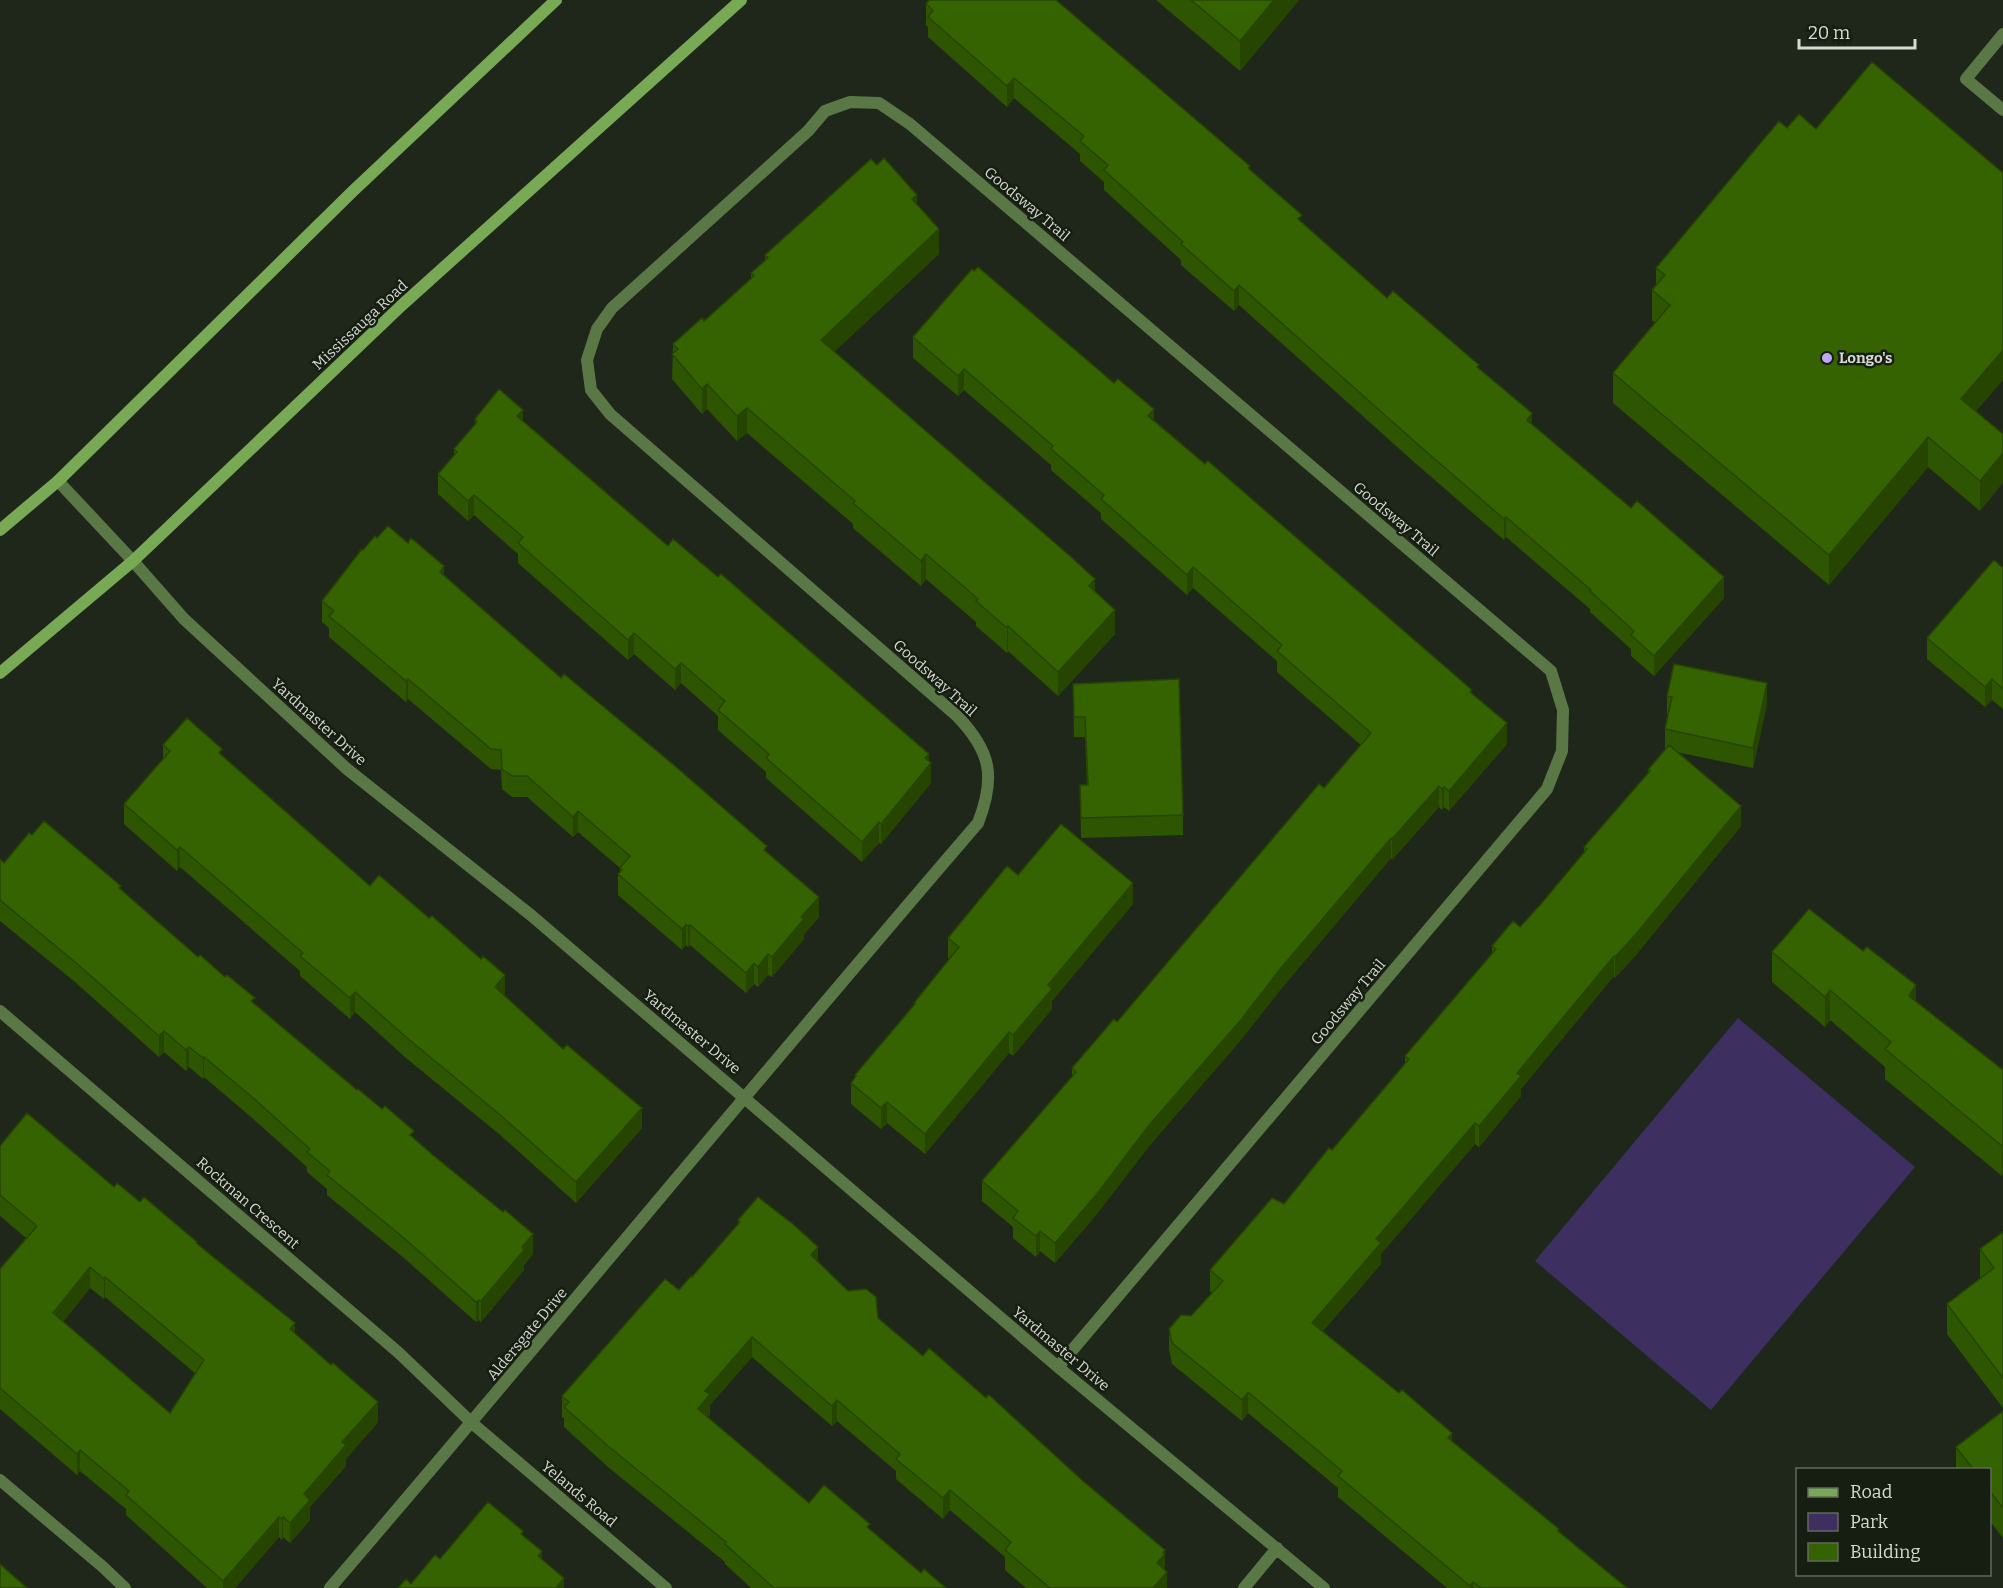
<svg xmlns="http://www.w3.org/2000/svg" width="2003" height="1588" font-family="Bitter,serif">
	<rect width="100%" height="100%" fill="#1f271b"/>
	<path fill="#3d2f5f" d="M1738,1018l177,149 -204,243 -176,-149z"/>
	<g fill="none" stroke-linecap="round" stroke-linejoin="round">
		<path stroke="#5a7845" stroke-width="12" d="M2003,34l-37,45 37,31"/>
		<path stroke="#5a7845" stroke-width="12" d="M58,481l75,80 51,58 163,150 185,147 526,451 266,221
			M0,1011l399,342 73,70 194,165
			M0,1480l103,87 22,21
			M330,1588c218,-254 430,-512 648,-765 18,-46 13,-72 -21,-107l-347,-302 -19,-24 -4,-30 10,-31 15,-21 196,-177 17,-20 25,-9 29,1 31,21 641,547 12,39 -1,41 -15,38 -489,578
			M1244,1588l33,-40"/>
		<path stroke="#78a954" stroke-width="12" d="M0,530l58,-49 295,-290 203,-191
			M0,673l133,-112 269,-256 339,-305"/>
	</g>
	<path fill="#2e5502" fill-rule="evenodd" d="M1156,0h143l-59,71z
		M926,4l324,166 52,53 85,75 92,70 53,56 192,174 -70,78 -23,-20v-7l-41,-37v-3l-84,-72 -2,3 -90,-78 -175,-157 -5,6 -53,-46v-5l-77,-70v-8l-24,-21v-7l-66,-56 -7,9 -79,-70v-10l-2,-2z
		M877,165l40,40 22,49 -105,98 261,239 20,43 -57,62 -50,-45 -1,2 -31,-27v-4l-50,-43 -5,7 -68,-58v-4l-106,-91 -10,8 -30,-32 -5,5 -30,-35 1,-35 31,-23 47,-43v-5l14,-13v-5z
		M1656,268l320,144 27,22 -23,77 -52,-44 -99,118 -216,-182v-30l42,-50 -3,-3v-30l4,-5z
		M913,337l241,83 318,274 35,50 -58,67 -5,-4 -2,3 -3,-3 -47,53 -1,-2 -110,131 -41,52 -90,104 -54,70 -41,48 -15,-12 -4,6 -23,-19v-11l-31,-26v-20l90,-104v-9l45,-46 244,-277 -84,-73v-11l-84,-73 -6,7 -86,-76v-6l-50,-43v-5l-87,-75 -6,6 -45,-38z
		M475,419l48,2 145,125 261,215 2,22 -50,61 -2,-1 -17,19 -96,-84v-6l-48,-42v-14l-37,-33 -6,7 -41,-36 -6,6 -110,-97v-9l-44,-39 -6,6 -30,-27v-20l16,-19v-6l21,-24z
		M377,538l31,5 153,135 206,174 52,65 -15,17v5l-32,38 -4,-2 -10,12 -4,-3 -8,9 -56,-48 -2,2 -2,-2 -4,5 -64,-55v-21l2,-2v-4l-42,-36 -5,5 -46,-40h-15l-10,-8 -1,-19 -10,-1 -83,-70 -2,3 -77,-65v-9l-7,-6v-21l41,-51z
		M2003,568v141l-11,-9 -7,7 -58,-48v-21z
		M1073,684l110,131v20l-102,3 -1,-53h7l-2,-48h-11z
		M1667,696l100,8 -14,64 -77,-16 65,74 -105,129 -21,23 -1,-2 -93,113v7l-42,51 -4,-3 -94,110v10l-58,67 129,111 175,146h-180l-109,-91v-9l-90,-75 -6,8 -70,-57 -3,-15v-20l22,-13 21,-23 -2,-2v-21l74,-66 48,-54 73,-85v-9l87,-102v-8l28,-19 21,-23 43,-51v-6l64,-74v-3l17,-21v-20l2,-13z
		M163,745l59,10 148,131 135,110 137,132 -66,75 -77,-69 -93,-76 -51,-46 -5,7 -50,-43v-5l-120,-104 -3,4 -53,-47v-20l39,-45z
		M0,859l4,4 117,26 77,68 216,181 119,116 -9,11v5l-43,52 -2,-2 -3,2 -72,-64 -77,-63v-6l-20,-17v-5l-56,-50 -47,-40 -1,2 -14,-12 -3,4 -22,-19 -5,5 -84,-75 -75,-61z
		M1018,875l115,29 -81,97v8l-39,47 -4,-3 -84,101 -38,-31 -6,6 -30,-25v-21l4,-5v-3l59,-69v-3l35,-44 -1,-1v-20z
		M1772,952l144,49 87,69 -1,106 -117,-97v-12l-55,-47 -5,7 -53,-45z
		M0,1146l114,41 26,15 57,42 98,90 83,88 -32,37v7l-36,41v13l-20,23 -7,-6 -1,3 -3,-3 -44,51h-28l-81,-73v-6l-46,-38 -3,4 -77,-66v-140l26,-31 -26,-22zM90,1288l14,11 1,-2 91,77 -26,39 -107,-91z
		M738,1220l80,41 30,30 30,27 287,252 2,18h-141l-21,-18v-13l-55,-47 -7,9 -47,-40v-8l-59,-50 -5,5 -80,-69 -42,48v10l-2,2 101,86 61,26 51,44 25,15h-195l-26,-24v-2l-117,-95 -44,-40v-9l-2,-1v-21l130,-119 46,-52z
		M2003,1232v176l-56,-74v-30l33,-25v-30z
		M2003,1411v127l-14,-18v-50h-33v-23z"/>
	<path fill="#264501" d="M1274,0h25l-59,71v-30z
		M1014,78v20l-7,9v-21z
		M917,195v24l-5,-20z
		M939,229v25l-118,110v-24z
		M1239,285v20l-5,6v-20z
		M2003,350v30l-42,49v-30z
		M964,369v21l-6,6v-20z
		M707,384v25l-5,5v-25z
		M747,408v25l-10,8v-25z
		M1154,409v21l-6,-14z
		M523,410v20l-6,-14z
		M1532,413v21l-5,-14z
		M1928,437v30l-99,118v-30z
		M2003,453v30l-23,28v-30z
		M474,495v20l-6,6v-20z
		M1506,517v20l-2,3v-21z
		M926,554v25l-5,7v-25z
		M444,566v21l-4,-15z
		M1193,567v21l-6,7v-20z
		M1724,577v21l-70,78v-20z
		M1095,579v25l-6,-18z
		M1115,610v24l-57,62v-24z
		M1008,626v25l-1,2v-25z
		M634,633v21l-6,6v-20z
		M681,663v20l-6,7v-21z
		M408,679v20l-2,3v-21z
		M1992,679v21l-7,7v-20z
		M1767,683v21l-14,64v-20z
		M1507,723v21l-58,67v-20z
		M929,754v11l2,-2v20l-50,61v-20z
		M1439,786v21l-47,53v-21z
		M1444,787v20l-2,3v-21z
		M1741,806v20l-105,129 -21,23v-21z
		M578,811v21l-5,5v-20z
		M879,822v21l-17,19v-20z
		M1391,838v20l-110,131 -41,52 -90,104 -54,70 -41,48v-20l95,-119z
		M180,847v20l-3,4v-21z
		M1133,883v21l-81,97v8l-39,47v-21l35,-50z
		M819,897v20l-15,17v5l-32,38v-20l29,-40z
		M686,925v20l-4,5v-21z
		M690,925v20l-2,2v-21z
		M768,954v21l-10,12v-20z
		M1614,956v20l-93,113v7l-42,51v-21l38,-53z
		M754,963v21l-8,9v-20z
		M505,975v21l-10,-9z
		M1916,985v30l-7,-19z
		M1830,990v30l-5,7v-30z
		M355,992v20l-5,7v-21z
		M164,1031v21l-5,5v-21z
		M1009,1032v21l-84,101v-20z
		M189,1047v20l-3,4v-21z
		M204,1057v20l-1,2v-21z
		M887,1102v21l-6,6v-21z
		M642,1108v20l-66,75v-21z
		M1475,1123v21l-94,110v10l-69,79v-20l64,-84z
		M2003,1144v30l-1,2v-30z
		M1040,1231v20l-4,6v-21z
		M533,1234v20l-9,11v5l-43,52v-21z
		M818,1247v20l-7,-12z
		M90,1267v21l-37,46v-21z
		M105,1277v20l-1,2v-20z
		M479,1300v20l-3,2v-20z
		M295,1323v21l-5,-15z
		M752,1337v20l-42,48v10l-12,15v-21l7,-18z
		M1248,1392v21l-6,8v-21z
		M837,1400v21l-5,5v-20z
		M378,1402v20l-32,37v7l-36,41v13l-20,23v-20l14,-29 38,-52z
		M1452,1433v21l-4,-16z
		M80,1450v21l-3,4v-21z
		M950,1490v20l-7,9v-21z
		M279,1517v20l-44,51h-12v-7z
		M283,1517v20l-1,3v-21z
		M1165,1550v20l2,2v16h-14l4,-25z
		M542,1551v21l-4,-16z
		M564,1578v10h-8z
		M1473,1582v6h-3v-2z"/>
	<path fill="#366302" stroke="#264501" stroke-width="1.5" fill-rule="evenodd" d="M929,0h127l194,166 -2,2 54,47 -4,4 89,79 6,-7 86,74 -2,2 55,46 -5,7 104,88 6,-7 87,76 -70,79 -23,-21 3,-4 -44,-40 1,-1 -85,-73 -2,2 -90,-78 -175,-156 -5,6 -53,-47 2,-2 -79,-72 4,-5 -28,-24 4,-5 -70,-58 -7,8 -79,-69 5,-7 -7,-6z
		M1191,0h83l-34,41z
		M1872,62l131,111v177l-42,49 42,35v19l-23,28 -52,-44 -99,118 -216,-182 57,-68 -18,-15 13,-15 -9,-7 123,-147 8,7 12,-14 17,15z
		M884,158l33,37 -5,4 27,30 -118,111 249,216 25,23 -6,7 26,24 -57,62 -50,-46 -1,2 -31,-27 2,-2 -52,-45 -5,7 -68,-58 2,-2 -108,-93 -10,8 -30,-32 -5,5 -30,-35 6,-5 -5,-5 29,-26 2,3 50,-45 -3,-3 17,-15 -3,-3 106,-96 6,6z
		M978,267l136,116 4,-4 36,30 -6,7 57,48 3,-3 264,229 -2,2 37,31 -58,68 -5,-4 -2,2 -3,-3 -47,53 -1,-1 -110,130 -41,53 -90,103 -54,71 -41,48 -15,-12 -4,5 -23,-18 5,-7 -36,-30 94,-109 -4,-4 42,-49 3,3 202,-238 5,4 47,-55 -94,-82 5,-6 -89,-78 -6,8 -86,-76 3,-4 -53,-46 2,-3 -89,-77 -6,7 -45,-39 59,-68 2,2z
		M499,389l24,21 -6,6 151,130 5,-7 45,38 3,-3 208,180 -4,4 6,5 -50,61 -2,-2 -17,20 -96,-84 3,-4 -51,-44 7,-9 -44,-38 -6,6 -41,-36 -6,7 -110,-97 5,-6 -49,-42 -6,6 -30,-27 19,-22 -3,-3 23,-27 -2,-3z
		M388,526l20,17 3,-5 33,28 -4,6 121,106 3,-4 111,92 92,80 -3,4 55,47 -18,20 3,2 -32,38 -4,-3 -10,13 -4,-4 -8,10 -56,-48 -2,1 -2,-1 -4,4 -64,-55 4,-4 -2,-2 10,-12 -52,-45 -5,6 -46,-41h-15l-10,-7 -1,-19 -10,-1 -83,-70 -2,2 -77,-65 5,-5 -12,-10 40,-52 1,1 12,-14 2,2z
		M1994,560l9,8v121l-11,-10 -7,8 -58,-49z
		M1674,664l93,19 -14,65 -88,-19 7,-32 -5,-1z
		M1179,679l4,136 -102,3 -1,-33h8l-3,-68h-11l-1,-33z
		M187,718l35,31 -3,4 151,133 9,-11 50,43 3,-2 49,43 2,-3 22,19 -10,12 68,62 4,-4 75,63 -66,74 -77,-68 -93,-77 -51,-45 -5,6 -50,-42 3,-3 -123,-106 -3,3 -53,-46 46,-53 -7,-6z
		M1669,745l72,61 -105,128 -21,23 -1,-1 -97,117 4,3 -42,50 -4,-3 -99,116 5,4 -69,80 87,70 3,-3 50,43 -4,5 111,91 -1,2 69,57h-146l-8,-6 -3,4 -132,-110 4,-5 -94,-79 -6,8 -70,-57 -3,-14 12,-14 10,1 32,-35 -13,-11 62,-72 12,6 45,-56 3,2 77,-91 -4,-3 91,-107 -4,-3 21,-25 7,6 21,-23 46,-55 -3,-2 66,-76 -2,-1z
		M44,821l77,65 -2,2 79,69 2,-2 25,22 2,-2 28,23 -4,3 106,89 1,-1 24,20 3,-3 29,25 -4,4 24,21 69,56 2,-2 28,24 -11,13 2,3 -43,51 -2,-1 -3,2 -72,-64 -77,-63 3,-4 -23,-19 3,-3 -59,-53 -47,-39 -1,1 -14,-11 -3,3 -22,-19 -5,5 -84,-74 -75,-62v-41l4,4 25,-30 3,2z
		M1061,824l72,59 -85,102 4,4 -39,46 -4,-3 -84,102 -38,-32 -6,6 -30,-25 5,-7 -1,-1 60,-71 -1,-1 45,-56 -11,-9 59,-72 11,9z
		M1809,909l54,42 4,-4 49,38 -7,11 94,74v74l-1,2 -117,-97 6,-7 -61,-52 -5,7 -53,-45z
		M27,1113l87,74 3,-4 23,19 4,-5 53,45 -1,1 99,80 -5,6 41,36 2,-2 9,8 36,31 -36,40 4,3 -42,49 6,6 -20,23 -7,-6 -1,2 -3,-2 -56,64 -97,-86 3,-4 -49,-41 -3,4 -77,-66v-119l37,-43 -37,-31v-49zM90,1267l14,12 1,-2 99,83 -34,53 -117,-100z
		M758,1197l36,28 24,22 -7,8 37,36 18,-2 10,8 2,21 45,38 6,-8 57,50 3,-3 94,86 82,69 -2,3 2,1 -8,9 10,9 -14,16h-103l-45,-38 6,-8 -61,-52 -7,8 -47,-39 4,-5 -63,-54 -5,6 -80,-69 -47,54 5,3 -12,15 111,94 15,-18 46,39 -3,3 54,46 3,-4 22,19h-172l-49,-44 1,-2 -118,-96 -44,-39 5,-5 -7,-6 103,-117 14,11 12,-14 1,1 48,-55 -2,-2z
		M2003,1232v146l-56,-74 47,-36 -14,-19z
		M2003,1411v97l-14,-18v-20h-15l-18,-23z
		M488,1502l35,29 -2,3 21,17 -4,5 26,22 -8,10h-158l8,-9 5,5 24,-29 5,4z
		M0,1564l27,24h-27z"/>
	<circle fill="#bda9f5" stroke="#161d11" stroke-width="2" cx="1827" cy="358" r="6"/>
	<g text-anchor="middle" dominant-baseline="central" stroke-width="5" stroke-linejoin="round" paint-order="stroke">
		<g font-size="15" fill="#d5dad2" stroke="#161d11">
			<text transform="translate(1027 204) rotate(40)">Goodsway Trail</text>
			<text transform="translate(360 325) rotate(-43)">Mississauga Road</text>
			<text transform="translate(1396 519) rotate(40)">Goodsway Trail</text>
			<text transform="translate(935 678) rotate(42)">Goodsway Trail</text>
			<text transform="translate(319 722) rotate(42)">Yardmaster Drive</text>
			<text transform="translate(1348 1002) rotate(-50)">Goodsway Trail</text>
			<text transform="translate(692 1032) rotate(40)">Yardmaster Drive</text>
			<text transform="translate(248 1203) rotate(41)">Rockman Crescent</text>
			<text transform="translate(527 1334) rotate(-50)">Aldersgate Drive</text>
			<text transform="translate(1061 1349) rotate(40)">Yardmaster Drive</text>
			<text transform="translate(579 1494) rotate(40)">Yelands Road</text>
		</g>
		<g font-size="15" font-weight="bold" fill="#d5dad2" stroke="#161d11" text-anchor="start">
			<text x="1839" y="358">Longo's</text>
		</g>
	</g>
	<rect x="1796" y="1468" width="195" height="108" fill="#161d11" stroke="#62695e" stroke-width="1.5"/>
	<rect x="1808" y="1488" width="30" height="9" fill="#78a954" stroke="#62695e" stroke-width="1.5"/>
	<text x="1850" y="1498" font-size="18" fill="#d5dad2">Road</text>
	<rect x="1808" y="1513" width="30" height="18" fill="#3d2f5f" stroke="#62695e" stroke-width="1.5"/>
	<text x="1850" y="1528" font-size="18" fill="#d5dad2">Park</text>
	<rect x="1808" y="1543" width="30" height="18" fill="#366302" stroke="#62695e" stroke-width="1.5"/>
	<text x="1850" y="1558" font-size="18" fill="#d5dad2">Building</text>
	<path d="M1799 39v9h116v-9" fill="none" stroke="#d5dad2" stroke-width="3"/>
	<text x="1808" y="39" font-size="18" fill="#d5dad2" stroke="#161d11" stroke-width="4.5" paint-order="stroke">20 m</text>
</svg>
